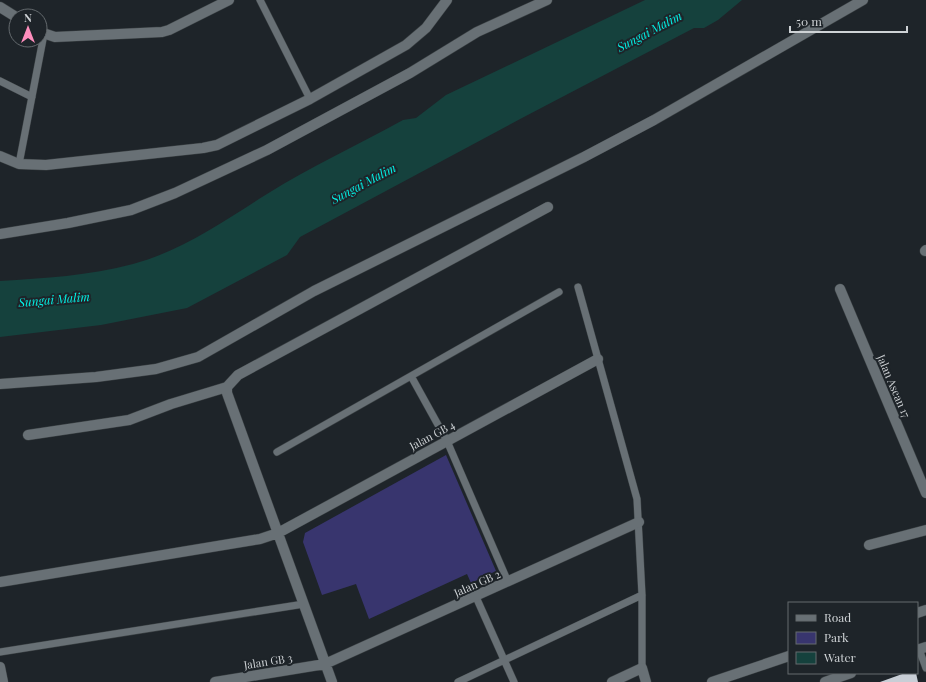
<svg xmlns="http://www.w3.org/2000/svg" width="926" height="682" font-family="'Playfair Display',serif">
	<rect width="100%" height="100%" fill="#1e2429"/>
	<path fill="#38356e" d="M446,455l50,116 -25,12 -4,-9 -98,45 -13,-35 -34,11 -19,-53 2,-9z"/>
	<path fill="#15413d" d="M645,0h97l-24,20 -14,8h-10l-172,90 -222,119 -13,18 -100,53 -86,17 -101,12v-56c44,-3 89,-5 133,-17 49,-13 91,-43 134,-70 43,-27 91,-49 136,-74l13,-2 30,-23z"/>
	<path fill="#c8ced6" d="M905,673h11l2,9h-38z"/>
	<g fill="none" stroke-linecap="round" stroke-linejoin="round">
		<g stroke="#3b4144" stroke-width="8">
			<path id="lane" d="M260,0l50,99
				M0,81l32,16
				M19,164l25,-130
				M578,287l59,212 5,96v73
				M411,376l36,65 61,141
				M277,452l282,-160
				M476,597l38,85
				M919,649l7,19
				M0,652l304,-48
				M458,682l184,-87"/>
		</g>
		<g stroke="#3b4144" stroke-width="11">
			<path id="street" d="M0,7l16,10
				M40,32l15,5 107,-5 7,-2 60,-30
				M0,156l19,8 27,1 157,-17 14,-3 93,-46 96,-54 20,-17 21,-28
				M0,234l68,-11 63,-13 44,-17 92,-43 143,-77 67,-41 70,-32
				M925,251l1,-1
				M840,289l86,204
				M0,384l96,-7 60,-8 42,-12 116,-66 270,-134 70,-37 209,-120
				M28,435l101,-15 42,-16 56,-17
				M869,545l57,-15
				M0,582l260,-43 18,-6 320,-174
				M917,613l9,-3
				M917,650l9,-3
				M0,667l3,15
				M215,682l110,-18 314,-142
				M332,682l-105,-289v-6l11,-12 310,-168
				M612,682l30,-14 4,14
				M712,682l77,-26
				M825,682l26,-9"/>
		</g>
		<use href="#lane" stroke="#687075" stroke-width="7"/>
		<use href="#street" stroke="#687075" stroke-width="10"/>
	</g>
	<g text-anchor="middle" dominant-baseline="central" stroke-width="4" stroke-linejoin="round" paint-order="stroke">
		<g font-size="11" fill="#ced2d5" stroke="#1e2429">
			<text transform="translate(894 386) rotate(67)">Jalan Asean 17</text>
			<text transform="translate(432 435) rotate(-28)">Jalan GB 4</text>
			<text transform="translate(477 583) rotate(-24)">Jalan GB 2</text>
			<text transform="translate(268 661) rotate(-9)">Jalan GB 3</text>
		</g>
		<g font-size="12" font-style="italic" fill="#03f1e5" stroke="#1e2429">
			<text transform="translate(649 31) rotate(-28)">Sungai Malim</text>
			<text transform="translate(363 183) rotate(-28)">Sungai Malim</text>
			<text transform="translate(54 299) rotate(-5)">Sungai Malim</text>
		</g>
	</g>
	<rect x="788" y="602" width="130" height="72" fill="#1e2429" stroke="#646a6e"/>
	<rect x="796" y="615" width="20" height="6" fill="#687075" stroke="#646a6e"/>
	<text x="824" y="622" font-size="12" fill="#ced2d5">Road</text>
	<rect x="796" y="632" width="20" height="12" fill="#38356e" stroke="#646a6e"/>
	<text x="824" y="642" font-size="12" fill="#ced2d5">Park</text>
	<rect x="796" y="652" width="20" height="12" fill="#15413d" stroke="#646a6e"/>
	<text x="824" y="662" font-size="12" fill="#ced2d5">Water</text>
	<g transform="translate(28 28)"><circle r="19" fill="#1e2429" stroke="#646a6e"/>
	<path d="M0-3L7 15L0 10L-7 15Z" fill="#fe8ebd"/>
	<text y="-6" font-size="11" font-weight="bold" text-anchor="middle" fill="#ced2d5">N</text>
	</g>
	<path d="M790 26v6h117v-6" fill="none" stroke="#ced2d5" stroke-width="2"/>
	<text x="796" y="26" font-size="12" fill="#ced2d5" stroke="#1e2429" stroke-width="3" paint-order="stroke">50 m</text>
</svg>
